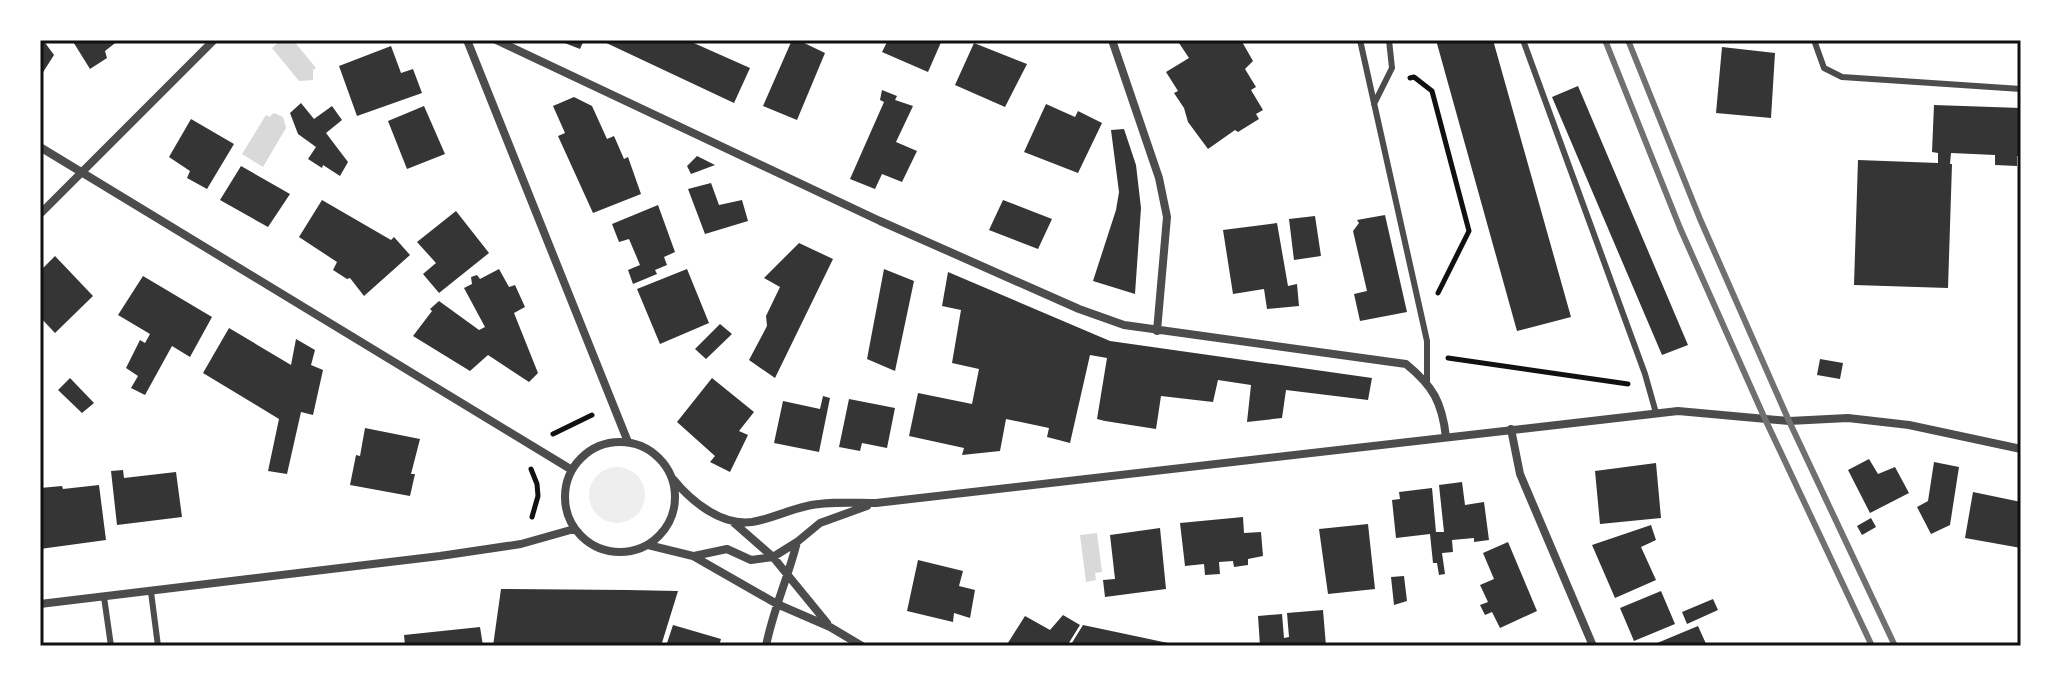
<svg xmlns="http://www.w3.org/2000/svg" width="2061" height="686" font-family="'IBM Plex Serif',serif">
	<rect width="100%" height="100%" fill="#fff"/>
	<path fill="#eee" d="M589 495a28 28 0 1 1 56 0a28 28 0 1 1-56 0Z"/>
	<path fill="#d9d9d9" d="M281,40h12l23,28 -3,2v10l-14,1 -27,-33z
		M274,113l9,4 3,11 -23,39 -21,-13 24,-39 3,2z
		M1097,533l5,39 -7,1 1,7 -10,2 -6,-47z"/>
	<path fill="#353535" d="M40,40h3l11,15 -14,22z
		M72,40h47l-14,11 2,7 -17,11z
		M557,40h27l-4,9z
		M600,40h87l63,28 -16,35z
		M792,40h6l27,13 -28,67 -34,-14z
		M888,40h54l-14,32 -46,-20z
		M1177,40h64l12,21 -8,8 11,18 -5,3 12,20 -7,4 3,5 -21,13 -3,-2 -27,19 -20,-27 -4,-14 -10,-15 4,-2 -12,-19 23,-14z
		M1436,40h57l78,277 -54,14z
		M974,43l53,21 -22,43 -50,-22z
		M391,46l10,27 12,-4 9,24 -65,23 -18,-50z
		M1722,47l53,6 -4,65 -55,-5z
		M1578,86l110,259 -26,10 -110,-258z
		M882,90l15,6 -2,4 18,6 -17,36 21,9 -15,31 -20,-8 -7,15 -25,-10 34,-77 -4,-2z
		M574,97l18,9 15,33 7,-3 10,23 4,-2 13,37 -48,19 -35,-77 7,-3 -12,-27z
		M301,103l13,16 18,-13 10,14 -16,13 22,29 -8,14 -17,-11 -1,3 -14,-9 8,-12 -18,-13 -8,-21z
		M1046,104l29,13 3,-6 24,12 -24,50 -54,-21z
		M1934,105l87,3v48h-4v10l-22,-1v-10l-44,-2 -1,11h2l-4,124 -94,-3 4,-125 80,3v-10l-6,-1z
		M424,106l21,48 -38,15 -19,-48z
		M191,119l43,25 -27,45 -20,-11 3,-7 -21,-14z
		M1124,129l12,36 5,43 -6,86 -42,-13 23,-71 3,-18 -8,-62z
		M697,156l18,9 -24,9 -4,-8z
		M241,166l49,28 -22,33 -48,-27z
		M711,183l8,22 23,-5 6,21 -43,13 -17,-45z
		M322,200l69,40 3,-3 16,18 -46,41 -14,-18 -3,1 -14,-9 4,-8 -38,-25z
		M1003,200l49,19 -14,30 -49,-19z
		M658,205l17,47 -11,5 3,8 -12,5 2,4 -24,10 -5,-14 12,-5 -11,-26 -10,3 -7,-18z
		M456,211l33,42 -50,40 -16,-19 13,-11 -19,-21z
		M1385,215l22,97 -47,9 -6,-27 13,-3 -14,-60 6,-8 -2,-3z
		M1315,216l6,40 -27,4 -5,-41z
		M1277,223l11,63 9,-2 2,22 -32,3 -3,-20 -31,5 -10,-64z
		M799,243l34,16 -58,119 -26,-18 18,-34 -1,-10 14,-29 -16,-9z
		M55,256l38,40 -38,37 -15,-16v-46z
		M499,269l10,18 6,-2 10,22 -11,6 24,60 -9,9 -41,-27 -18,16 -57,-35 19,-25 -2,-2 9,-8 40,29 6,-3 -21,-39 8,-4 -1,-7 6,-2 3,4z
		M687,269l22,54 -49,21 -23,-55z
		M884,269l30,12 -19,90 -28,-12z
		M948,272l162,69 262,37 -4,22 -82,-10 -4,28 -35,4 4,-37 -33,-5 -5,22 -52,-6 -5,33 -51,-8 -8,-2 10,-61 -17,-3 -20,88 -23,-6 2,-9 -43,-9 -6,32 -38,4 2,-7 -55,-12 9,-43 54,11 7,-35 -27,-6 9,-53 -19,-4z
		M143,276l69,41 -22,40 -18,-11 -27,49 -14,-7 7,-12 -12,-8 14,-28 5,3 5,-9 -32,-19z
		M720,324l12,10 -26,25 -11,-10z
		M229,328l62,37 5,-26 19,11 -4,15 12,5 -10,45 -12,-3 -14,62 -19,-3 11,-52 -76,-46z
		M1820,359l23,4 -3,16 -23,-4z
		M70,378l24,25 -12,10 -24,-23z
		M712,378l42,34 -15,19 9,4 -18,37 -20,-10 5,-6 -38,-34z
		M823,396l7,2 -11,54 -45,-9 9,-42 37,8z
		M849,399l46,9 -8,40 -25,-5 -2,8 -21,-4z
		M365,428l55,11 -9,35h4l-5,22 -60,-11 6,-30 4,1z
		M1869,459l9,15 17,-7 14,26 -39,20 -22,-43z
		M1934,462l25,5 -9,58 -19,9 -14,-27 11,-6z
		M1656,463l5,55 -61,6 -5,-53z
		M123,470l1,8 52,-6 6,45 -65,8 -6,-54z
		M1462,482l3,23 19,-3 5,38 -15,2v-4l-22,2 1,12 -11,1 3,21 -6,1 -2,-12h-4l-3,-29 -34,4 -4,-38 8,-1 -1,-7 33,-4 4,44h8l-5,-47z
		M99,485l7,55 -66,9v-61l22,-2 1,3z
		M1973,492l48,10v46l-56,-10z
		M1243,517l1,16 17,-1 2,24 -15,3v6l-14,2 -1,-6 -14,1 1,12 -15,1 -1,-11 -19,2 -5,-43z
		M1871,518l5,9 -14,8 -5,-9z
		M1368,524l7,65 -47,5 -9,-65z
		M1651,525l5,15 -15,7 15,33 -41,18 -23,-53z
		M1160,528l6,61 -61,8 -2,-17 12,-1 -5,-44z
		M1508,542l29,69 -37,17 -8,-16 -7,3 -5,-10 8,-3 -8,-17 14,-6 -11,-26z
		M918,560l45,11 -4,15 16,4 -5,28 -16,-5 -1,9 -46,-11z
		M1404,576l3,25 -13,4 -3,-28z
		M501,589l126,1 51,1 -17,55h-168z
		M1661,591l14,33 -41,17 -14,-33z
		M1713,599l5,11 -31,14 -5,-12z
		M1323,610l3,36h-66l-2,-30 24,-2 2,24 5,-1 -2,-24z
		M1063,615l17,10 -13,21h-61l19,-30 25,14z
		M673,625l48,14 -2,7h-53z
		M1083,625l85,18 -2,3h-96z
		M1698,626l9,20h-57z
		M480,627l3,19h-78l-1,-11z"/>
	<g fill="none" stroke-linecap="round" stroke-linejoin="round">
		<path stroke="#111" stroke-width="5" d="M1410,78l4,-1 18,14 37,140 -31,62
			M1448,358l180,26
			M553,434l39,-19
			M531,469l6,15 1,12 -6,21"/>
		<path stroke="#4c4c4c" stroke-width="6" d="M1360,40l67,301v41
			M1523,40l122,334 11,39
			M1814,40l10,28 18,9 179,12
			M1374,104l18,-36 -3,-28
			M151,592l7,54
			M104,597l7,49"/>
		<path stroke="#4c4c4c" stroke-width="8" d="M467,40l161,402
			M496,40l384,181 199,88 45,16 282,39c27,22 36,38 40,73
			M1112,40l47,138 8,39 -10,114
			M40,147l532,323
			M40,214l174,-174
			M1511,429l9,45 73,172
			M565 497a55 55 0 1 1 110 0a55 55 0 1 1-110 0Z
			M673,479c18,22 48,47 79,43 19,-3 36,-12 55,-16 21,-5 46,-3 69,-3l802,-92 111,10 59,-3 61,7 112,24
			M733,522l40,35 54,66
			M648,545l45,11 84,48 53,23 32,19
			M694,556l33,-7 24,11 22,-3 24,-15 23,-19 47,-17
			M40,604l400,-48 81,-12 53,-15
			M766,646c7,-36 22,-68 31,-104"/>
		<path stroke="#707070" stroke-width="6" d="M1605,40l75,188 85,191 107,227
			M1628,40l72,179 89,202 106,225"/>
	</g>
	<rect width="2061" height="686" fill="none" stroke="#ffffff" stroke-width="84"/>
	<rect x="42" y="42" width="1977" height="602" fill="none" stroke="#111" stroke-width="3"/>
</svg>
